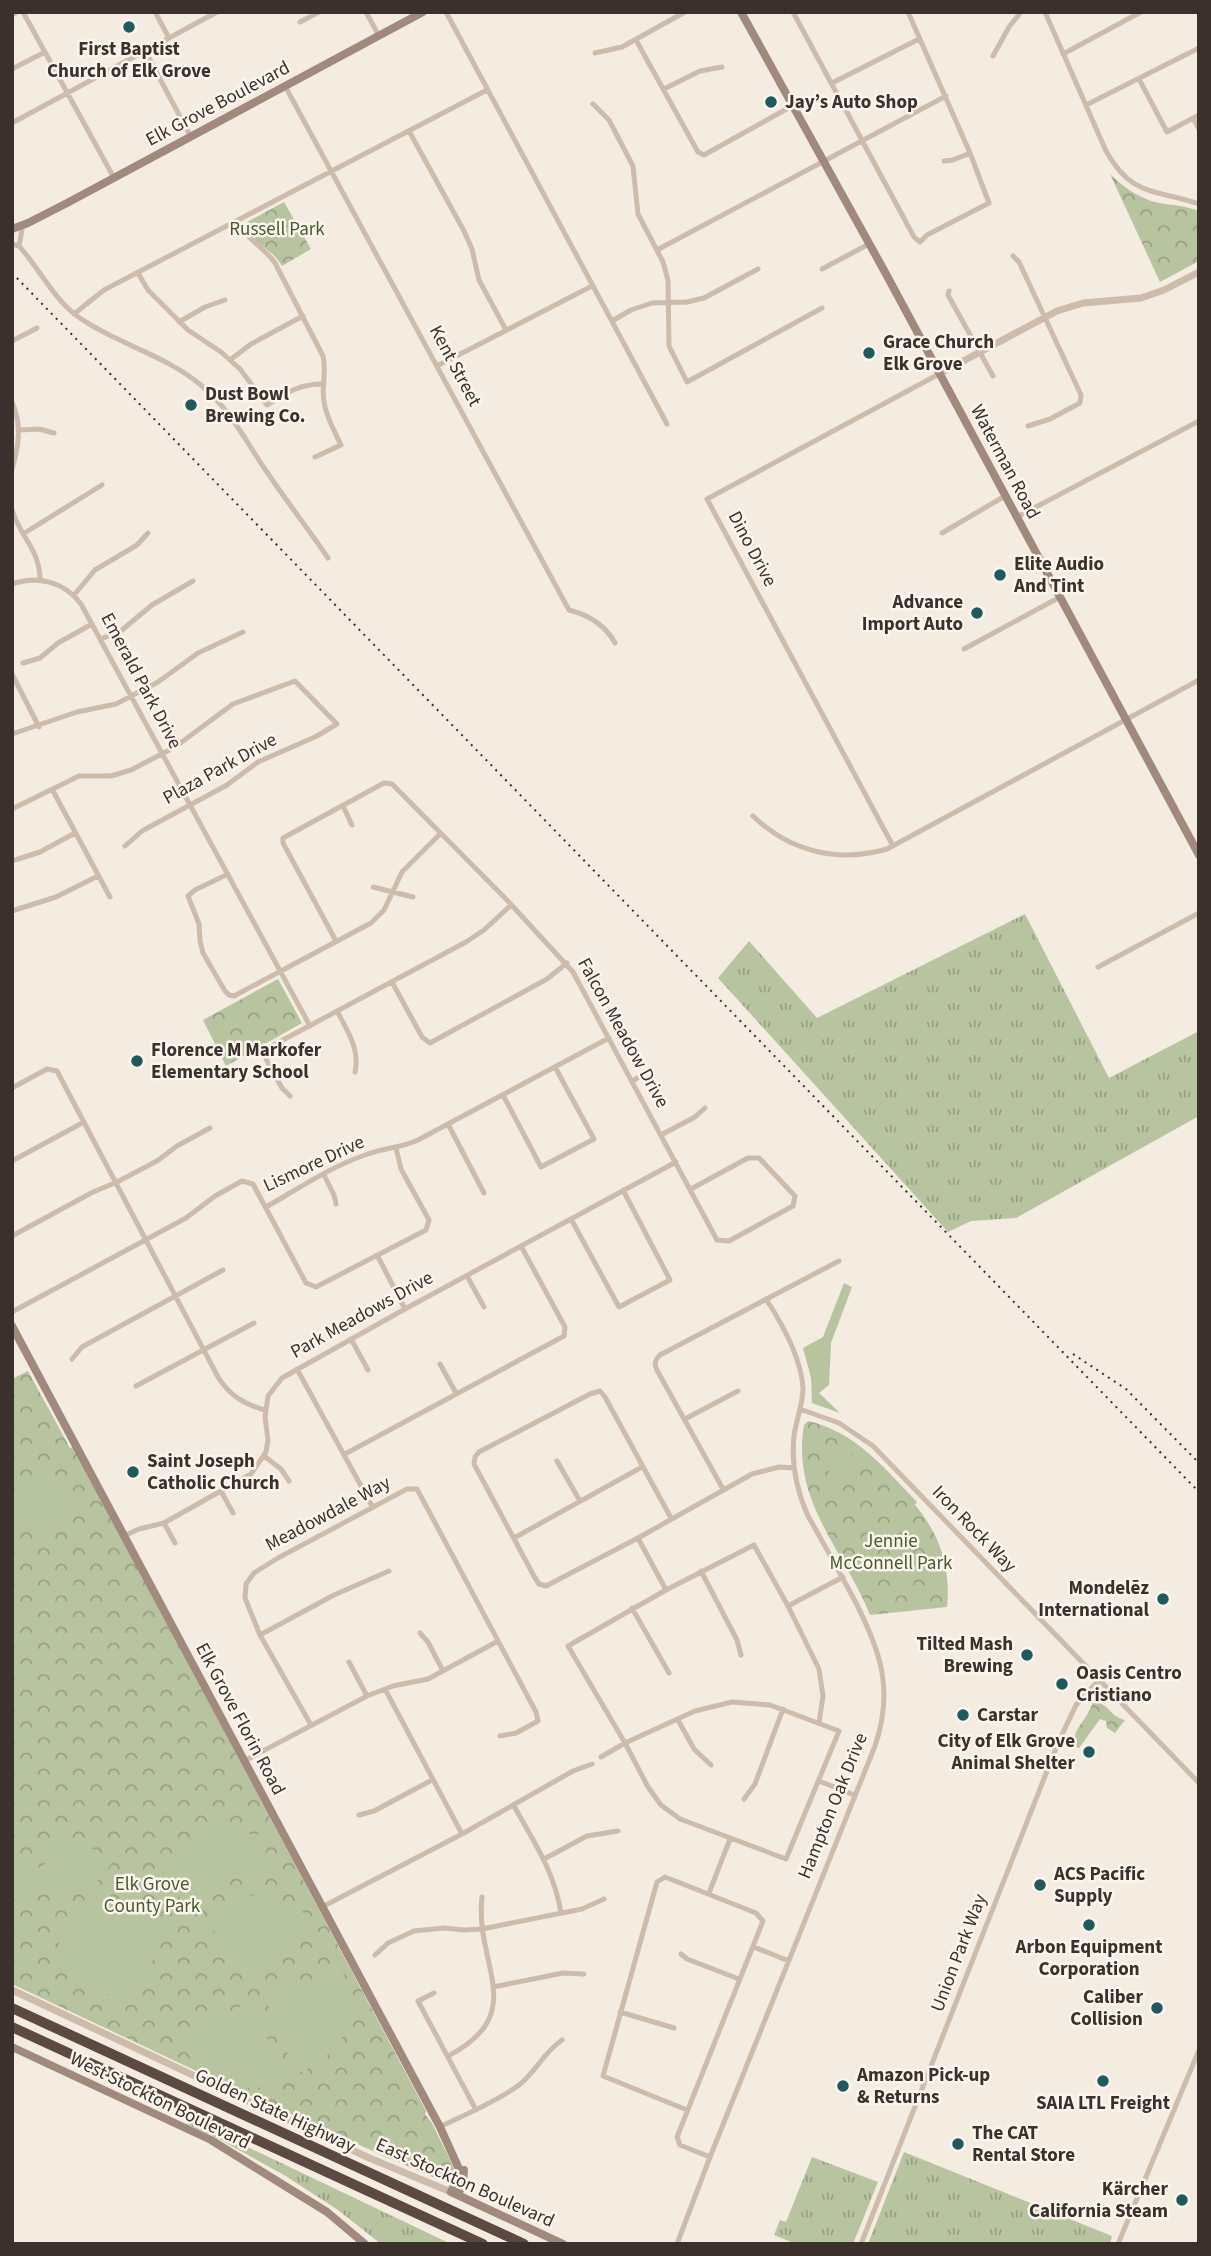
<svg xmlns="http://www.w3.org/2000/svg" width="1211" height="2256" font-family="'Source Sans 3',sans-serif">
	<defs>
		<pattern id="grass-tufts" width="24" height="20" patternUnits="userSpaceOnUse" patternTransform="scale(1.75)"><rect width="24" height="20" fill="#b8c4a0"/><path d="M3 7l-1-3M5 7V3M7 7l1-3M15 17l-1-3M17 17v-4M19 17l1-3" fill="none" stroke="#97a083"/></pattern>
		<pattern id="park-crowns" width="20" height="18" patternUnits="userSpaceOnUse" patternTransform="scale(1.75)"><rect width="20" height="18" fill="#b8c4a0"/><path d="M2 6a3 3 0 1 1 6 0M12 15a3 3 0 1 1 6 0" fill="none" stroke="#97a083"/></pattern>
	</defs>
	<rect width="100%" height="100%" fill="#f4ebe1"/>
	<path fill="url(#grass-tufts)" d="M1025,914l84,164 90,-47v85l-183,102 -45,3 -23,11 -230,-254 31,-37 68,77z
		M189,2119l262,125h-70l-43,-34 -54,-35 -65,-36 -32,-15z
		M904,2152l208,84 -2,8h-242z
		M812,2157l66,25 -25,62h-57l-22,-9 6,-15 6,2z"/>
	<path fill="url(#park-crowns)" d="M1110,174c13,13 30,25 49,29 14,2 27,3 40,8v50l-39,21z
		M284,202l27,47 -29,17c-10,-18 -28,-21 -37,-38l2,-6z
		M278,979l24,44 -76,43 -23,-46z
		M28,1371l42,77 3,-1 353,664 -1,3 7,9 22,45 -1,4 -6,7 -12,-1 -30,-13 -1,-2 -9,-2 -169,-76 -214,-101v-605z
		M808,1421c48,11 76,47 109,81l-2,3c25,29 36,64 32,102l-77,8c-26,-65 -79,-114 -66,-190z
		M1096,1702c14,3 13,14 29,18l-10,13 -8,-5 -1,-7 -6,-2 -21,29 -6,-1c0,-19 14,-27 19,-43z"/>
	<path fill="#b8c4a0" d="M844,1283l8,4 -21,56 -2,42 -10,8 21,20 -28,-10 -1,-25 -8,-30 20,-11z
		M838,1448h5l17,13 1,5 -12,16h-6l-17,-13 -1,-5z
		M34,1474l46,21c-10,30 -37,45 -68,32 0,-18 6,-44 22,-53z
		M191,1829l76,6 -3,40 -44,-3 6,14 -36,18 -8,-3 -17,-35 12,-8 11,-2z
		M64,1833l49,27c-8,17 -26,33 -47,33 -11,-1 -21,-8 -31,-12l-11,12 -12,7v-48l30,17 18,-35z
		M254,1895c26,3 42,8 60,28l-55,51h-7l-48,-54 25,-18z
		M116,1898c26,6 34,13 52,34l-37,70 -5,1 -74,-38c13,-42 17,-59 64,-67z
		M341,1971c3,4 7,9 8,14 2,4 1,11 2,16 2,36 -24,61 -55,73l-29,-71 4,-9z
		M246,2004l10,3 26,72 -28,10 -28,-4 -20,-10 -13,-12 -13,-24 2,-3z"/>
	<g fill="none" stroke-linecap="round" stroke-linejoin="round">
		<path stroke="#cdbbac" stroke-width="5" d="M23,12l91,166
			M155,12l14,26
			M366,12l13,24
			M446,12l221,412
			M793,12l121,225 6,5 7,-7 62,-32 -19,-50 -62,-141
			M1045,12l61,139c26,47 50,38 93,53
			M12,15l5,-3
			M300,22l19,-10
			M636,40l62,112 6,3 88,-49
			M145,51l46,86
			M595,53l27,-6 63,-35
			M1063,54l78,-42
			M993,56l16,-29 12,-15
			M12,69l33,-17
			M1139,79l28,53 32,-17
			M832,83l87,-44
			M285,86l284,524c20,5 36,15 46,33
			M664,89l36,-18 22,-4
			M593,104l16,16 24,46 5,48 25,48 5,18 1,66 18,36 135,-74
			M1086,105l113,-57
			M1193,118l6,11
			M12,123l205,-111
			M409,131l55,100 8,18 7,31 27,50
			M944,161l9,-1 17,-7
			M237,221c9,18 27,26 38,42l48,93c4,16 -2,30 1,46 2,15 11,30 17,43l-26,12
			M12,244l7,2c20,22 34,52 58,70 39,28 89,39 125,70 30,25 45,58 67,89 19,28 40,55 59,83
			M19,246l3,-16
			M657,250l289,-154
			M1013,256l6,6 62,133 -1,8 -30,16 -22,7
			M822,269l47,-25
			M138,273l10,17 40,40 33,22 19,17 27,36c19,-12 34,-22 57,-21
			M949,291l-1,4 45,81
			M74,314l30,-24 383,-200
			M612,321l19,-11 21,-7 35,-1 17,-4 54,-29
			M179,322l26,-15 20,-7
			M12,341l25,-13
			M230,360l21,-16 52,-28
			M437,366l155,-80
			M12,402c10,23 7,44 0,67
			M19,430l20,-1 15,4
			M12,510c8,27 28,39 28,70
			M1017,517l182,-96
			M942,533l63,-37
			M23,534l79,-49
			M12,584c26,-9 53,-2 69,20l229,422
			M74,595l21,-25 42,-25 11,-12
			M101,639l21,-9 30,-25 41,-24
			M964,649l96,-52
			M23,663l17,-5 18,-15 34,-19
			M12,674l27,53
			M12,734l65,-22 39,-8 42,-22 40,-29 45,-21
			M52,789l58,108
			M343,806l9,19
			M12,809l67,-33h32l20,-6 44,-23 58,-43 62,-23 42,43 -20,12 -59,26 -31,23 -85,46 -17,15
			M753,816c37,36 85,47 134,33l312,-169
			M893,846l-186,-347 232,-125
			M12,861l28,-9 35,-19
			M228,874l-33,16 -7,6 11,28 1,17 3,12 22,38 4,4 5,1 137,-73 13,-13 18,-38 38,-38
			M373,887l40,10
			M12,911l44,-14 42,-21
			M336,941l-53,-98v-5l101,-55 8,1 114,115 67,73 144,268 12,1 64,-35 2,-10 -36,-38h-11l-57,31
			M1098,967l101,-54
			M392,982l30,55 8,6 117,-64 20,-16
			M337,1011c11,21 23,38 18,61
			M633,1081l14,-10
			M12,1088l35,-19 10,2 161,306c12,19 26,27 47,33
			M503,1095l38,72 53,-28 -39,-72
			M290,1096l-8,-8 -16,-29 2,-11 198,-106 18,-12 26,-24
			M448,1124l36,69
			M661,1135l34,-18 10,-9
			M12,1161l72,-39
			M324,1175l10,20 2,9
			M266,1207c32,-18 64,-40 99,-52 18,-7 36,-7 53,-15l191,-102
			M571,1219l48,88 51,-27 -47,-90
			M12,1236l81,-44 24,-10 40,-21 20,-15 33,-18
			M377,1255l28,54
			M467,1276l17,31
			M12,1312l174,-94 29,-22 27,-15 11,3 53,99 10,4 110,-57 3,-10 -28,-51 -5,-21
			M351,1339l17,31
			M72,1359l10,-12 141,-77
			M440,1364l16,29
			M297,1369l75,137
			M136,1386l118,-63
			M800,1409l39,14 34,23 326,337
			M685,1419l53,-28
			M345,1454l219,-118 1,-9 -44,-81
			M264,1456l17,13 8,12
			M557,1461l23,40
			M723,1489l-65,-117c-4,-7 -4,-11 2,-17l179,-94
			M221,1491l12,22
			M671,1518l-66,-121 -5,-6 -10,3 -111,58 -4,5 -1,7 61,114 4,6 7,2 92,-48 114,-64 27,-7 15,1
			M164,1523l11,20
			M124,1536l15,-7 25,-6 87,-49 15,-22 2,-12 -3,-23 3,-21 14,-18 123,-69 271,-147
			M514,1538l128,-71
			M638,1538l28,52
			M701,1571l36,69 4,15
			M788,1606l55,-29
			M632,1608l37,65
			M420,1633l8,9 15,29
			M260,1635l74,-40 55,-24
			M349,1662l18,34
			M385,1689l77,145
			M678,1720l16,29 17,16
			M311,1725l-51,-90 -15,-37 1,-14 8,-11 24,-15 129,-69h10l119,223 2,9 -22,12 -16,3
			M601,1757l24,-14 70,-32 37,-9 38,3 69,26 -53,128 -106,-40 -19,-14 -13,-18 -23,-44 -57,-97 98,-56 88,-45 34,61 31,63 4,27 -4,27
			M244,1761l123,-65 26,-10 35,-7 70,-38
			M819,1781l35,14
			M744,1799l11,-15 28,-75
			M514,1806c19,34 41,67 47,107
			M359,1815l15,-4 58,-31
			M544,1859l43,-23 31,-5
			M709,1893l21,-54
			M322,1907l140,-73 111,-63 19,-7
			M754,1947l35,14
			M681,1954l6,5 52,20
			M375,1955l13,-12 26,-12 30,-3 20,2 18,-1 100,-20 22,-10
			M493,1987l70,-14 21,1
			M434,1993l-16,8 57,107
			M620,2012l54,16
			M448,2056c83,-43 26,-91 34,-159
			M687,2110l-84,-34 54,-194 8,-5 91,36 7,8 -86,216 3,8 30,12
			M440,2127c24,-12 58,-26 79,-42 17,-13 23,-31 43,-45
			M677,2244l33,-87 165,-411c19,-56 6,-94 -20,-145 -15,-28 -31,-57 -47,-85 -11,-25 -17,-53 -14,-80 2,-16 9,-31 9,-48 -2,-31 -20,-63 -37,-89
			M861,2244l197,-501 18,-38 23,-25
			M1118,2244l81,-194"/>
		<path stroke="#cdbbac" stroke-width="7" d="M939,374l118,-63 26,-8 58,-5 23,-8 35,-18
			M12,1990l355,167 84,35"/>
		<path stroke="#a18a7d" stroke-width="8" d="M741,12l145,262 313,581
			M12,229l16,-6 41,-21 354,-190
			M12,1326l428,801 20,44 -9,21 112,52
			M12,2047l199,93 116,72 38,32
			M458,2195l5,-12 1,-13"/>
		<path stroke="#5c4a42" stroke-width="10" d="M12,2008l512,236
			M12,2027l471,217"/>
		<path stroke="#3b302b" stroke-width="2" stroke-dasharray="2 5" stroke-linecap="butt" d="M12,273l1187,1219
			M1073,1354l53,35 73,74"/>
	</g>
	<g fill="#1f5a5e" stroke="#fbf5ee" stroke-width="2.5">
		<circle cx="129" cy="27" r="7"/>
		<circle cx="771" cy="102" r="7"/>
		<circle cx="869" cy="353" r="7"/>
		<circle cx="191" cy="405" r="7"/>
		<circle cx="1000" cy="575" r="7"/>
		<circle cx="977" cy="613" r="7"/>
		<circle cx="137" cy="1061" r="7"/>
		<circle cx="133" cy="1472" r="7"/>
		<circle cx="1163" cy="1599" r="7"/>
		<circle cx="1027" cy="1655" r="7"/>
		<circle cx="1062" cy="1684" r="7"/>
		<circle cx="963" cy="1715" r="7"/>
		<circle cx="1089" cy="1752" r="7"/>
		<circle cx="1040" cy="1885" r="7"/>
		<circle cx="1089" cy="1925" r="7"/>
		<circle cx="1157" cy="2008" r="7"/>
		<circle cx="1103" cy="2081" r="7"/>
		<circle cx="843" cy="2086" r="7"/>
		<circle cx="958" cy="2144" r="7"/>
		<circle cx="1182" cy="2200" r="7"/>
	</g>
	<g text-anchor="middle" dominant-baseline="central" stroke-width="5" stroke-linejoin="round" paint-order="stroke">
		<g font-size="19" font-weight="bold" fill="#3b302b" stroke="#fbf5ee" text-anchor="start">
			<text x="129" y="49" text-anchor="middle">First Baptist<tspan x="129" dy="22">Church of Elk Grove</tspan></text>
			<text x="785" y="102">Jay’s Auto Shop</text>
			<text x="883" y="342">Grace Church<tspan x="883" dy="22">Elk Grove</tspan></text>
			<text x="205" y="394">Dust Bowl<tspan x="205" dy="22">Brewing Co.</tspan></text>
			<text x="1014" y="564">Elite Audio<tspan x="1014" dy="22">And Tint</tspan></text>
			<text x="963" y="602" text-anchor="end">Advance<tspan x="963" dy="22">Import Auto</tspan></text>
			<text x="151" y="1050">Florence M Markofer<tspan x="151" dy="22">Elementary School</tspan></text>
			<text x="147" y="1461">Saint Joseph<tspan x="147" dy="22">Catholic Church</tspan></text>
			<text x="1149" y="1588" text-anchor="end">Mondelēz<tspan x="1149" dy="22">International</tspan></text>
			<text x="1013" y="1644" text-anchor="end">Tilted Mash<tspan x="1013" dy="22">Brewing</tspan></text>
			<text x="1076" y="1673">Oasis Centro<tspan x="1076" dy="22">Cristiano</tspan></text>
			<text x="977" y="1715">Carstar</text>
			<text x="1075" y="1741" text-anchor="end">City of Elk Grove<tspan x="1075" dy="22">Animal Shelter</tspan></text>
			<text x="1054" y="1874">ACS Pacific<tspan x="1054" dy="22">Supply</tspan></text>
			<text x="1089" y="1947" text-anchor="middle">Arbon Equipment<tspan x="1089" dy="22">Corporation</tspan></text>
			<text x="1143" y="1997" text-anchor="end">Caliber<tspan x="1143" dy="22">Collision</tspan></text>
			<text x="857" y="2075">Amazon Pick-up<tspan x="857" dy="22">&amp; Returns</tspan></text>
			<text x="1103" y="2103" text-anchor="middle">SAIA LTL Freight</text>
			<text x="972" y="2133">The CAT<tspan x="972" dy="22">Rental Store</tspan></text>
			<text x="1168" y="2189" text-anchor="end">Kärcher<tspan x="1168" dy="22">California Steam</tspan></text>
		</g>
		<g font-size="19" fill="#3b302b" stroke="#fbf5ee">
			<text transform="translate(218 104) rotate(-28)">Elk Grove Boulevard</text>
			<text transform="translate(455 366) rotate(62)">Kent Street</text>
			<text transform="translate(1005 462) rotate(62)">Waterman Road</text>
			<text transform="translate(752 549) rotate(62)">Dino Drive</text>
			<text transform="translate(141 681) rotate(62)">Emerald Park Drive</text>
			<text transform="translate(220 769) rotate(-29)">Plaza Park Drive</text>
			<text transform="translate(623 1033) rotate(61)">Falcon Meadow Drive</text>
			<text transform="translate(314 1164) rotate(-25)">Lismore Drive</text>
			<text transform="translate(362 1315) rotate(-29)">Park Meadows Drive</text>
			<text transform="translate(328 1514) rotate(-28)">Meadowdale Way</text>
			<text transform="translate(974 1529) rotate(46)">Iron Rock Way</text>
			<text transform="translate(240 1719) rotate(62)">Elk Grove Florin Road</text>
			<text transform="translate(833 1806) rotate(-68)">Hampton Oak Drive</text>
			<text transform="translate(959 1953) rotate(-69)">Union Park Way</text>
			<text transform="translate(160 2101) rotate(26)">West Stockton Boulevard</text>
			<text transform="translate(275 2111) rotate(25)">Golden State Highway</text>
			<text transform="translate(465 2183) rotate(24)">East Stockton Boulevard</text>
		</g>
		<g font-size="19" fill="#4a5a2e" stroke="#fbf5ee">
			<text x="277" y="229">Russell Park</text>
			<text x="891" y="1541">Jennie<tspan x="891" dy="22">McConnell Park</tspan></text>
			<text x="152" y="1884">Elk Grove<tspan x="152" dy="22">County Park</tspan></text>
		</g>
	</g>
	<rect width="1211" height="2256" fill="none" stroke="#3b302b" stroke-width="28"/>
</svg>
